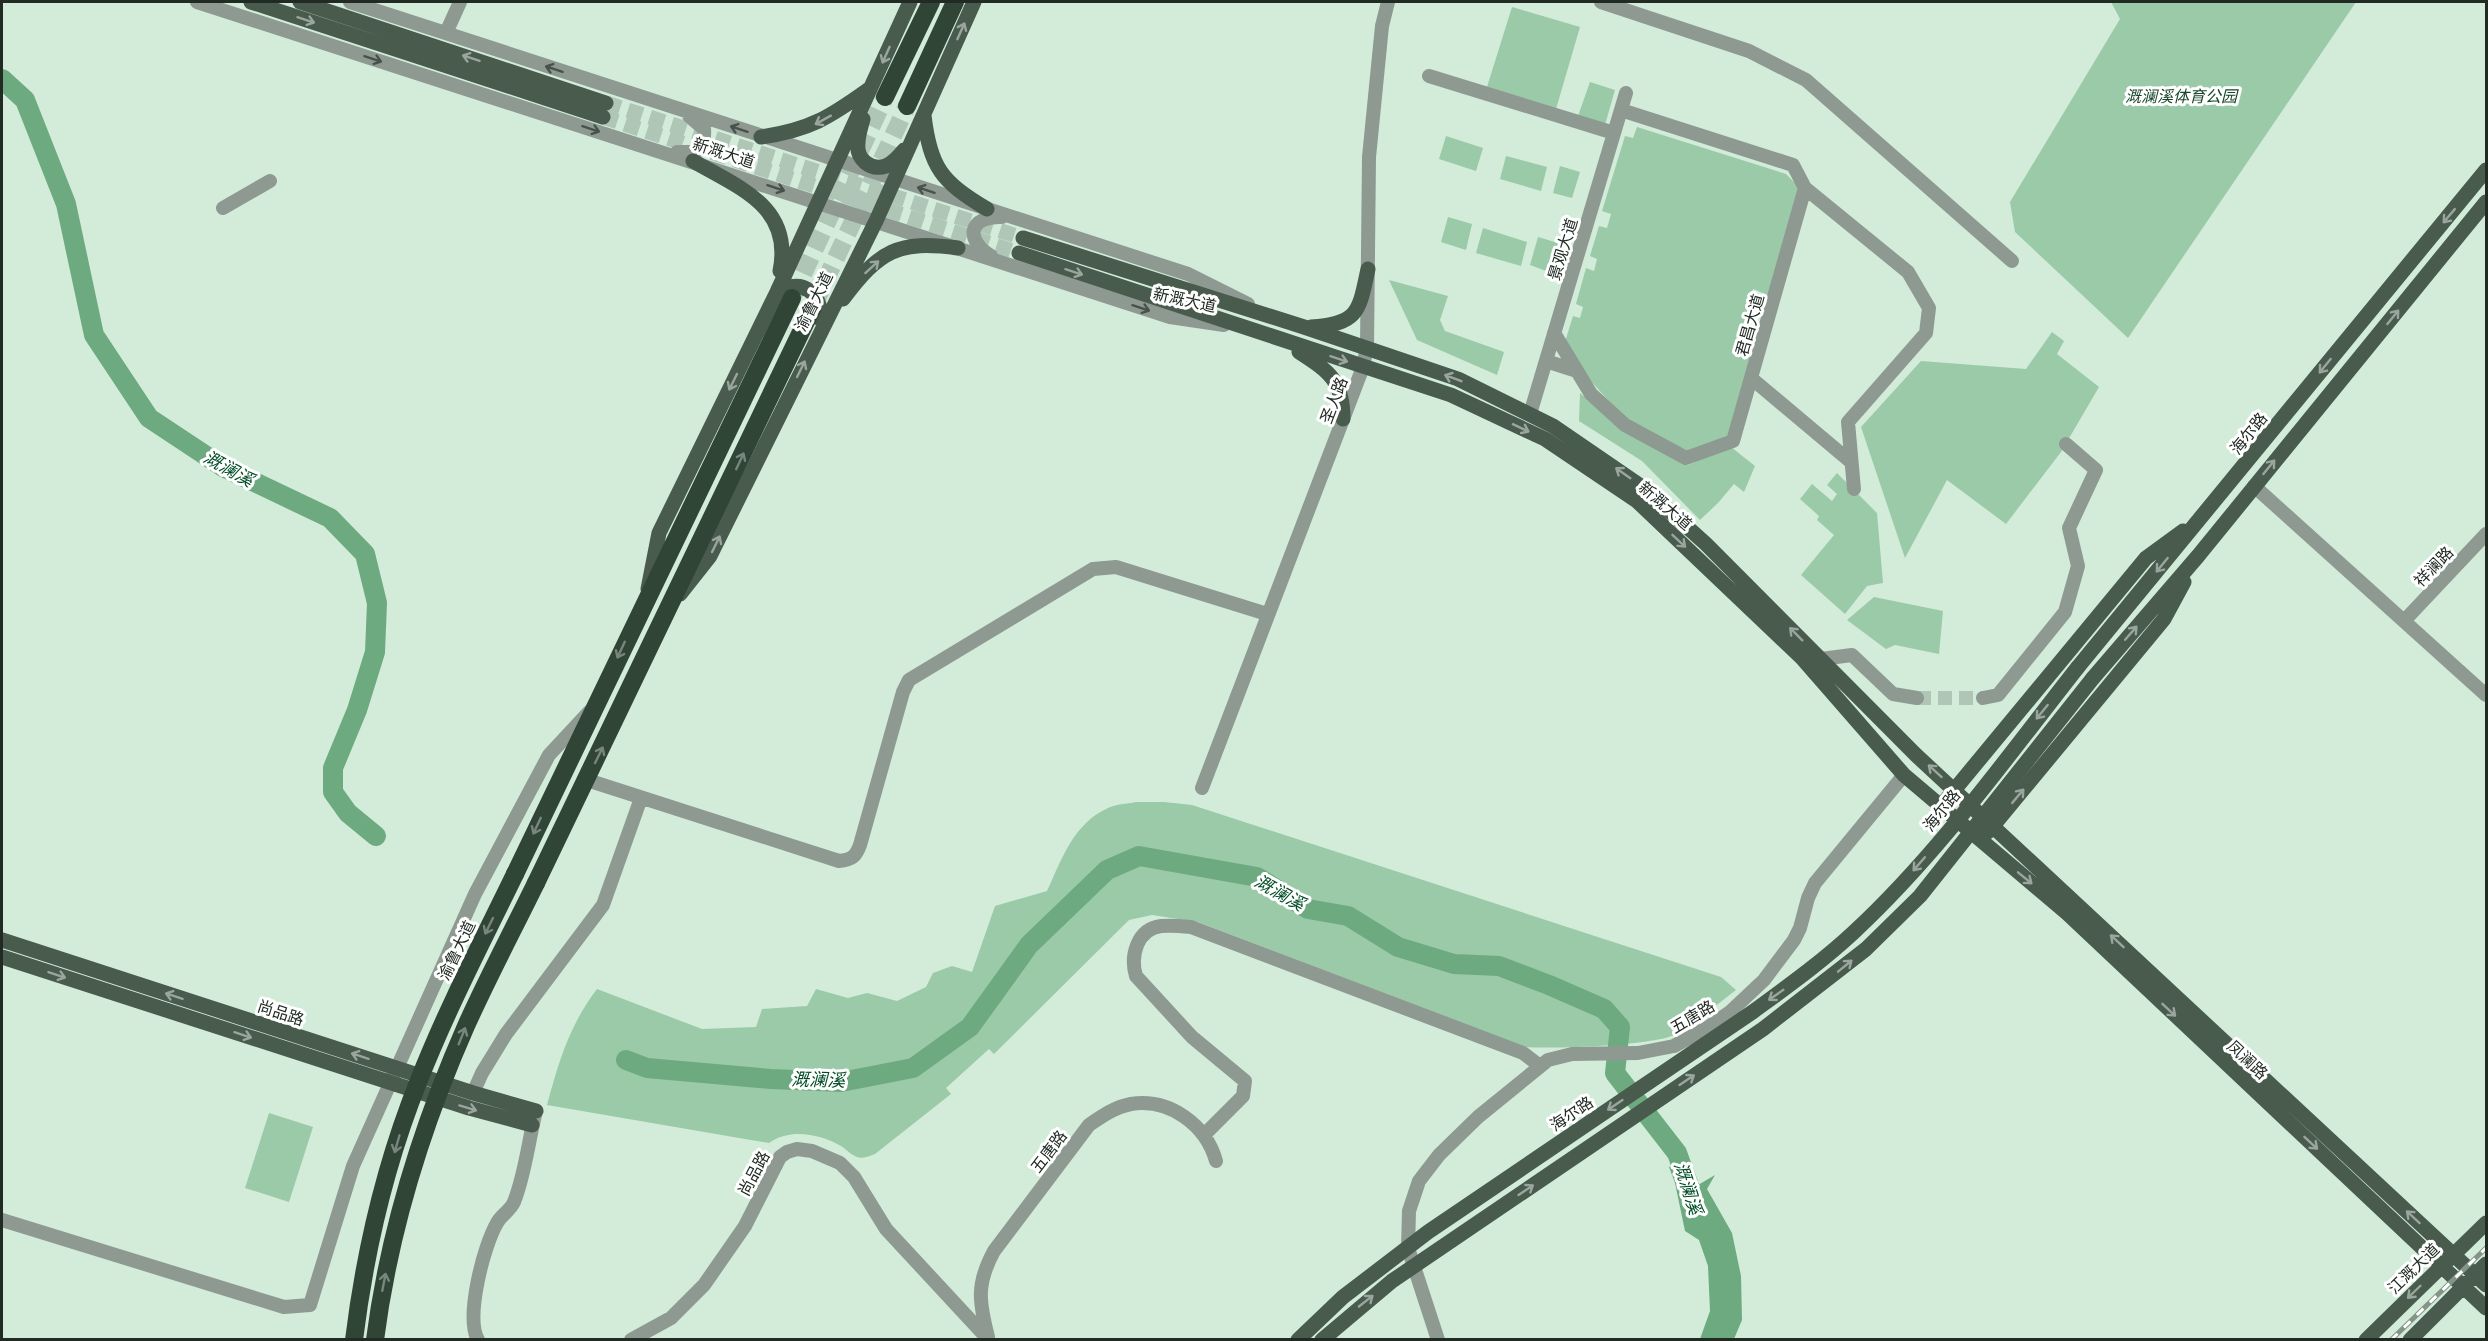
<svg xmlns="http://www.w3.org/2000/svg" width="2488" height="1341" font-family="'Playfair Display','Noto Sans SC',serif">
	<rect width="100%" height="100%" fill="#d2ecd9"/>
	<path fill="#9acaa7" d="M2111,2h245l-228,336 -113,-106 -5,-30 110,-183z
		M1512,7l68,20 -24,82 -69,-22z
		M1590,82l25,8 -10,35 -27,-9z
		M1637,127l149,47 14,14 -32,107 -15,-6 -11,40 15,6 -29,103 -39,13 -16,-5 -45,-23 -37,-42 -26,-39 8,-26 7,2 3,-11 -7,-3 10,-36 8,3 3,-12 -7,-3 9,-30 8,2 4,-14 -9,-3 23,-75 8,2z
		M1446,136l37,12 -7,23 -37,-12z
		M1506,156l41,11 -6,24 -41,-12z
		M1560,166l20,6 -8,26 -19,-5z
		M1448,217l24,7 -6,26 -25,-8z
		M1483,228l44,14 -6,24 -45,-13z
		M1538,237l20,6 -9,29 -19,-7z
		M1389,280l59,16 -8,24 5,11 59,21 -7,23 -80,-35z
		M2052,332l12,9 -7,13 42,33 -38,65 -55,72 -59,-44 -42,78 -44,-131 60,-66 105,8z
		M1580,393l44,36 64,36 43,-18 24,19 -11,26 -10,-8 -16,19 -18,17 -58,-59 -63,-40z
		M1837,473l40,40 6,70 -16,3 -22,28 -44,-39 33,-40 -17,-15 2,-4 -19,-17 12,-15 20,17 5,-7 -10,-9z
		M1874,597l69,14 -4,43 -44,-9 -9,4 -39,-29z
		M1136,802h28l28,3 529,172 15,13c-20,15 -39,32 -60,44 -21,12 -125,15 -151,13l-327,-125 -46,-7 -23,5 -135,134 -5,-5 -43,39 5,6 -76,60c-6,2 -11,5 -18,3 -6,-2 -11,-8 -16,-11 -22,-12 -50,-18 -72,-3l-222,-38c12,-44 22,-79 50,-116l105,40 54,-2 6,-18 45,-3 9,-17 32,9 19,-5 30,8 29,-14 7,-14 19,-7 20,6 23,-66 52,-15c15,-32 26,-67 61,-83 8,-4 19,-4 28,-6z
		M269,1113l44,14 -24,75 -44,-14z"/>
	<path fill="#6eaa7f" d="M1686,1159l12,26 17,-10 -8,14 25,44 9,43 1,44 -8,19h-34l10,-28 -2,-45 -9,-26 -14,-9 -10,-48 -6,-16z"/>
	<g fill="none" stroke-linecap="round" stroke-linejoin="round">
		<path stroke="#6eaa7f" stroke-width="20" d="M2,79l23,21 41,104 28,131 55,83 74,49 107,51 35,36 12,49 -2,49 -18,58 -24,58v24l15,21 28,23
			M626,1060l21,8 124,11 70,3 72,-14 57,-41 59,-82 78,-75 32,-14 118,21 51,32 40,7 50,31 56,17 45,2 50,19 55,24 16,18 -5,46 62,80 12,33"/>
		<path stroke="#afc5b5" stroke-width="14" stroke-dasharray="14 7" stroke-linecap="butt" d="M1917,698h66"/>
		<path stroke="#afc5b5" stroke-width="15" stroke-dasharray="15 8" stroke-linecap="butt" d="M606,103l417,135
			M603,117l416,136"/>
		<path stroke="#afc5b5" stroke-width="18" stroke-dasharray="18 9" stroke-linecap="butt" d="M792,298l93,-201
			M813,307l94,-201"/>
		<path stroke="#8e9991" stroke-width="14" d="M197,2l973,315 54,8
			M350,2l838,272 60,30
			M1601,2l148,49 57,29 206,181
			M446,33l14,-31
			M1429,76l185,57
			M677,152h18c8,-8 10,-12 9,-23l-15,-13
			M1805,188l103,84 21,36 -3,25 -78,89 6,67
			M223,208l47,-27
			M991,256c-27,-17 -22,-40 11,-39
			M1554,333l37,61 34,31 61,33 47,-17 72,-253 -12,-23 -172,-55
			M1546,361l31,10
			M1751,378l100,84
			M1530,414l96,-321
			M2254,486l232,209
			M2404,621l82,-87
			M1821,659l31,-4 41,39 24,4
			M1983,698l15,-3 67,-83 13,-46 -9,-38 27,-58 -30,-26
			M587,780l252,81c13,-1 17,-5 21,-16l43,-153 6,-12 184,-111 23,-2 151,47
			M1202,788l161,-421 4,-20 2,-190 13,-131 6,-24
			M473,1093l9,-20 24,-39 97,-129 38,-107
			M1204,1135l39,-39 2,-15 -53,-44 -56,-61c-6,-20 1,-47 25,-50 10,-1 20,0 30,1l332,126 17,13
			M2,1220l282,87 26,-2 43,-139 122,-272 74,-139 40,-43
			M988,1337c-9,-35 -12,-53 6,-86l95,-126c13,-9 26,-18 42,-21 39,-6 75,21 85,57
			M478,1340c-13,-23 6,-95 19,-117 4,-8 13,-12 17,-21 11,-28 14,-58 21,-87
			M631,1340l40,-22 33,-33 41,-59 35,-69 7,-5 10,-3 15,2 28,12 14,14 32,52 102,110
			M1438,1340l-30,-92 1,-37 10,-30 20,-26 39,-38 70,-57 24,-6 66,-1 36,-7 33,-18 23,-16 34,-32 30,-40 6,-12 8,-30 7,-15 89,-108"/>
		<path stroke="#485b4d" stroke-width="15" d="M251,2l352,115
			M300,2l306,101
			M924,115c6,53 18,67 63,94
			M863,119c-2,8 -5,16 -5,24 -2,16 12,28 28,23 7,-3 13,-10 18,-16
			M761,137c49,-7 69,-20 108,-48
			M693,161c47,27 100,46 87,110
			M1023,238l281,89 154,52 95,47 92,63 61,55 210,211 570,530
			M1019,253l432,142 94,44 92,62 165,157 102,117 163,138 419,395
			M777,292c26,-14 44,0 44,28
			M843,299c37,-49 55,-59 115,-51
			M1311,327c48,-3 48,-16 57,-58
			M1299,352c31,20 44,29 44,67
			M648,589l11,-56 118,-241 133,-290
			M680,594l30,-38 166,-335 98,-219
			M2078,667l408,-497
			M2093,678l105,-122 288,-354
			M1941,806l205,-248 37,-27
			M1988,832l176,-213 20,-37
			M2,940l471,153 63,18
			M2,957l467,151 63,17
			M2366,1340l120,-117
			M2410,1340l76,-76"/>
		<path stroke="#304536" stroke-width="18" d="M885,97l46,-95
			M907,106l48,-104
			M515,874l277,-576
			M536,883l277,-576"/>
		<g stroke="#829588" stroke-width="5">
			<path id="rail" d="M2391,1340l95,-92"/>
		</g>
		<use href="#rail" stroke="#fff" stroke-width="3" stroke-dasharray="9" stroke-linecap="butt"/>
		<path stroke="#485b4d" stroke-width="15" d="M1298,1340l45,-43 85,-65 326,-221c34,-25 69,-50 100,-79 85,-79 153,-175 224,-265
			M1322,1340l70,-59 371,-252 103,-80 54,-53 173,-218"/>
		<path stroke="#304536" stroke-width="18" d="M354,1340c11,-89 32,-178 65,-260 28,-71 63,-138 96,-206
			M375,1340c14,-109 47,-214 91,-314 22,-49 47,-96 70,-143"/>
	</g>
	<defs><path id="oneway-shaft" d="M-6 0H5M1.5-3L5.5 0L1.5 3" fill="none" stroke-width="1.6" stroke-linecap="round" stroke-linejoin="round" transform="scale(1.5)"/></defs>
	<g stroke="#9aa59d">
		<use href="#oneway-shaft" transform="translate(306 20) rotate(18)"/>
		<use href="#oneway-shaft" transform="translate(961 31) rotate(-66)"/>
		<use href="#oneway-shaft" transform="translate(886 55) rotate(114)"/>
		<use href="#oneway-shaft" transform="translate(471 58) rotate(-162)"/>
		<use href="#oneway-shaft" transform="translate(823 120) rotate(151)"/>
		<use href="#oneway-shaft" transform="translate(2449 216) rotate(130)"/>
		<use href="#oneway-shaft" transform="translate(872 267) rotate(-42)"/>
		<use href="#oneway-shaft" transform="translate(1074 272) rotate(18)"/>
		<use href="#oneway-shaft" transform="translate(2393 317) rotate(-51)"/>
		<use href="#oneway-shaft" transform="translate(1339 359) rotate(18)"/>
		<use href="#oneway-shaft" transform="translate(2325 366) rotate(129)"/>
		<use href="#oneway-shaft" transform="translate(801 369) rotate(-64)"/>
		<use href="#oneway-shaft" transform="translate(1453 378) rotate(-159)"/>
		<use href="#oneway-shaft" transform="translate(733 382) rotate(116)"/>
		<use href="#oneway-shaft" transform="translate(1521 428) rotate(25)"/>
		<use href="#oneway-shaft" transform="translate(2269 467) rotate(-51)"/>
		<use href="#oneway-shaft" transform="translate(1623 473) rotate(-145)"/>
		<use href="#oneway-shaft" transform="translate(1679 541) rotate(43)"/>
		<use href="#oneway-shaft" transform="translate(716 544) rotate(-64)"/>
		<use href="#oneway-shaft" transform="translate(2162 565) rotate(129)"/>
		<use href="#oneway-shaft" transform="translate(2131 633) rotate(-49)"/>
		<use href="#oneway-shaft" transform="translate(1796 634) rotate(-135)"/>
		<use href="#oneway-shaft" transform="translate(2042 712) rotate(129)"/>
		<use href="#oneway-shaft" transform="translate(1935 771) rotate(-138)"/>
		<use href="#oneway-shaft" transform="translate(2018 796) rotate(-50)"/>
		<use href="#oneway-shaft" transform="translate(1919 864) rotate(131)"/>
		<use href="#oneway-shaft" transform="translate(2025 878) rotate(39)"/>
		<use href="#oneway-shaft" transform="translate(2117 941) rotate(-137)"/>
		<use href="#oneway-shaft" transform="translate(1845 966) rotate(-39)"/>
		<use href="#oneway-shaft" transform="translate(57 975) rotate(18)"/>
		<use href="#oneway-shaft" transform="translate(1776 995) rotate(145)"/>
		<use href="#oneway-shaft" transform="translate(174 996) rotate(-162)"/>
		<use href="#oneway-shaft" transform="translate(2169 1010) rotate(43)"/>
		<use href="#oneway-shaft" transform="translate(243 1035) rotate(18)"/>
		<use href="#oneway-shaft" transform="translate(360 1056) rotate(-162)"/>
		<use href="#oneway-shaft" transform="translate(1687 1080) rotate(-34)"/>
		<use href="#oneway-shaft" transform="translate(1615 1105) rotate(146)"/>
		<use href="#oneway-shaft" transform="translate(468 1108) rotate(17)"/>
		<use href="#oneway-shaft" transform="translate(2311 1143) rotate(43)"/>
		<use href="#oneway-shaft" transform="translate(1526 1190) rotate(-34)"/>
		<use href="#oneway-shaft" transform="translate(2413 1217) rotate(-137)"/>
		<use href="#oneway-shaft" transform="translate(2414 1292) rotate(136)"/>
		<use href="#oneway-shaft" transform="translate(1366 1301) rotate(-38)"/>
	</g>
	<g stroke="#47524a">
		<use href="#oneway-shaft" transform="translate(373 59) rotate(18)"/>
		<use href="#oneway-shaft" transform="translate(554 69) rotate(-162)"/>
		<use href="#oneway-shaft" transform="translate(591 129) rotate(18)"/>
		<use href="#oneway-shaft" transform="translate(739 129) rotate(-162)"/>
		<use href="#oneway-shaft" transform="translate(776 188) rotate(18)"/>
		<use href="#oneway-shaft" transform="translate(926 190) rotate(-162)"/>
		<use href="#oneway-shaft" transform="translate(1141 308) rotate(18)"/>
	</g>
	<g stroke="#78867c">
		<use href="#oneway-shaft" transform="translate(740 461) rotate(-65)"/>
		<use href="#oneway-shaft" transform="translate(621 650) rotate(115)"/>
		<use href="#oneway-shaft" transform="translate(599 755) rotate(-64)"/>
		<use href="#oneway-shaft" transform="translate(537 826) rotate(115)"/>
		<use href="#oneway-shaft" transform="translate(489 926) rotate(116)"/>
		<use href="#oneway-shaft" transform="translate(462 1036) rotate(-68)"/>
		<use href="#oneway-shaft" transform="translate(397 1144) rotate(106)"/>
		<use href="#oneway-shaft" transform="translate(384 1282) rotate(-79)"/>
	</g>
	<g text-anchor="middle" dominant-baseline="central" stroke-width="6" stroke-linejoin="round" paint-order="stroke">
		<g font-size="16" font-style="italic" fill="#174427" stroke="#fff">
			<text x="2181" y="95">溉澜溪体育公园</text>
		</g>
		<g font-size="16" fill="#212b24" stroke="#fff">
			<text transform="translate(724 152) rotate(18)">新溉大道</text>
			<text transform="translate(1562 249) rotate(-73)">景观大道</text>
			<text transform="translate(1185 299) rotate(12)">新溉大道</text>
			<text transform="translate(813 301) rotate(-63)">渝鲁大道</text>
			<text transform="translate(1749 325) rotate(-74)">君昌大道</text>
			<text transform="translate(1333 400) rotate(-69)">圣人路</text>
			<text transform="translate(2248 433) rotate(-51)">海尔路</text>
			<text transform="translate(1666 505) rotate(41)">新溉大道</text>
			<text transform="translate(2433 566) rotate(-46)">祥澜路</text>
			<text transform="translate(1941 810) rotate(-51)">海尔路</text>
			<text transform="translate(456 950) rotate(-64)">渝鲁大道</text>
			<text transform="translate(281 1012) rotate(18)">尚品路</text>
			<text transform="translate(1692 1016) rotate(-31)">五唐路</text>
			<text transform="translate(2248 1059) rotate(43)">凤澜路</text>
			<text transform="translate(1571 1113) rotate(-34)">海尔路</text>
			<text transform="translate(1048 1151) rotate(-53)">五唐路</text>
			<text transform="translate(753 1173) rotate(-62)">尚品路</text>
			<text transform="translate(2413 1268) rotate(-44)">江溉大道</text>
		</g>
		<g font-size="18" font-style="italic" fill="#004d25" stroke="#fff">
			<text transform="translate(229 468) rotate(29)">溉澜溪</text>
			<text transform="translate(1280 892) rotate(29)">溉澜溪</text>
			<text transform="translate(818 1079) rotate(1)">溉澜溪</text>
			<text transform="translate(1689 1188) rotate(72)">溉澜溪</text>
		</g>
	</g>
	<rect width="2488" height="1341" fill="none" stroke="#212b24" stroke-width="6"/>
</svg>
